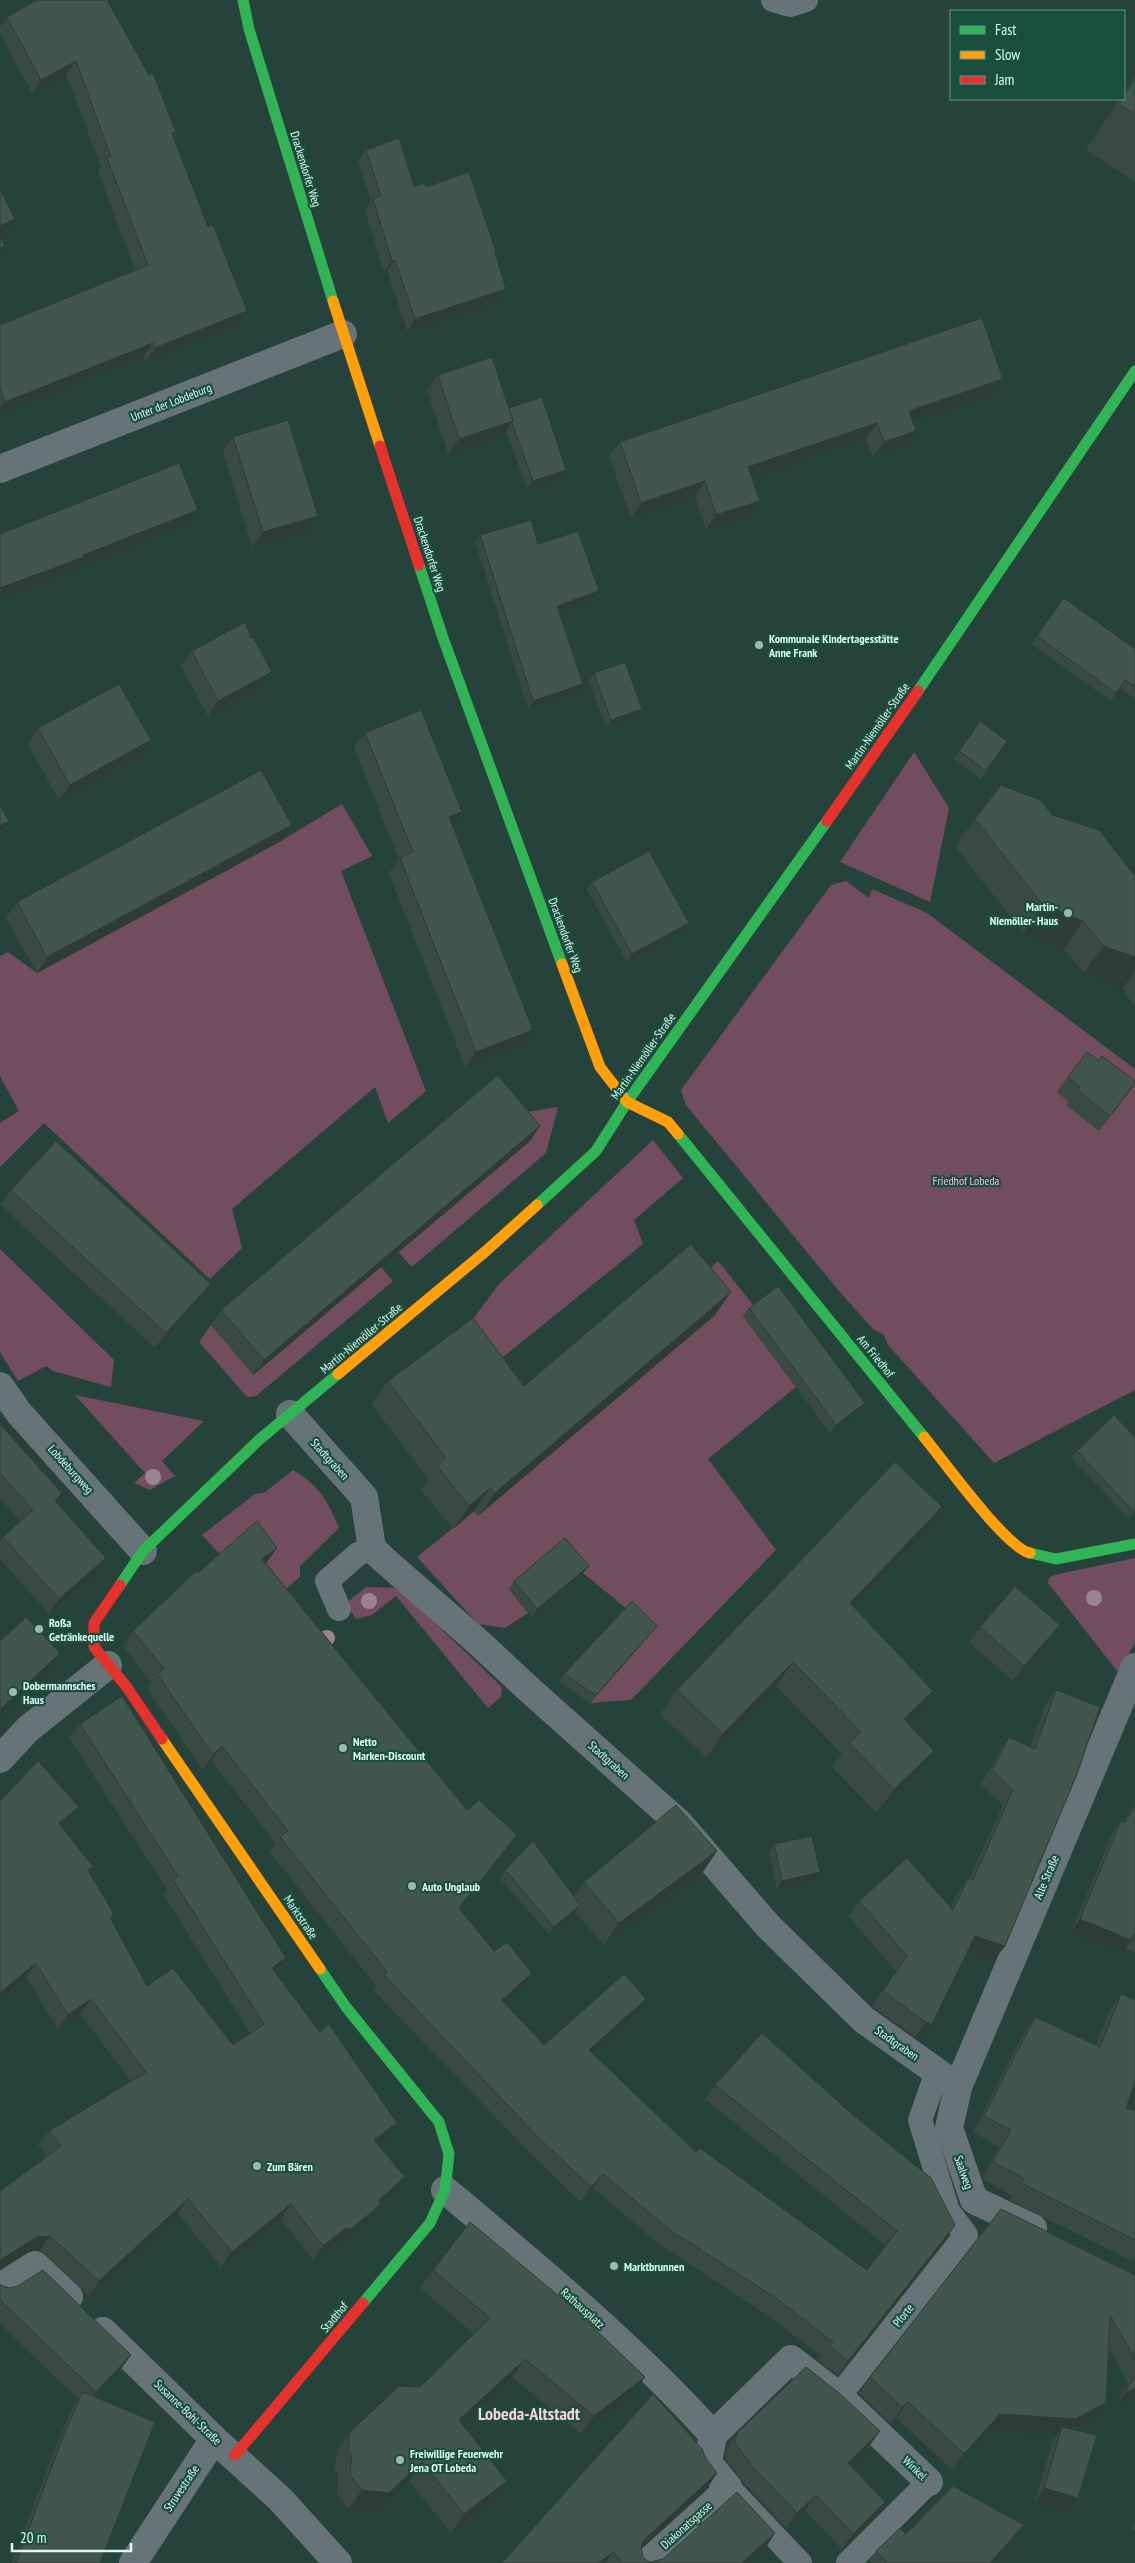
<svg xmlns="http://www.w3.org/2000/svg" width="1135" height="2563" font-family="'PT Sans Narrow',sans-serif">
	<rect width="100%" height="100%" fill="#26433b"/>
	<path fill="#724d5e" d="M914,752l35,56 -19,94 -90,-40z
		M342,804l30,52 -31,15 85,220 -38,32 -13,-36 -143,122 10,39 -32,31 -166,-156 -44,44v-44l19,-12 -19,-35v-120l8,-4 29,21 244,-132z
		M846,881l23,17 3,-9 55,24 208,156v321l-141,73 -106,-118 -4,-10 -11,-6 -34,-38 -153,-186 -5,-15 150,-205z
		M558,1107l-12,46 -134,114 -14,-15 110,-137z
		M653,1140l30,38 -49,42 9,24 -161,130 -25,-33 42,-57z
		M0,1249l114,111 -3,27 -58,-16 -7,-5 -28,15 -18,-29z
		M718,1261l37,46 -12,9 53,71 -88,72 68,91 -145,150 -41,3 61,-70 -24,-24 -44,-36 -23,-27 -51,43 19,24 -23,15 -27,-4 -61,-67 57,-46 216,-225z
		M381,1267l12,14 -137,115 -9,1 -48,-55 12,-17z
		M75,1395l129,26 -42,40 13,15 -25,14 -16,-7 11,-10z
		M293,1470c27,16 34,30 46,58l-39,38v11l-33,28 -65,-70 53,-41 9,-1z
		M1135,1558v85l-17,29 -70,-89 1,-5 5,-3z
		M366,1587l32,1 104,99 -1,10 -13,11 -92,-112 -24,19 -16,4 -10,-16z"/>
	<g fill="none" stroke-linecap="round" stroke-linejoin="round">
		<path stroke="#667478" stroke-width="24" d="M773,0l17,5 16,-5
			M339,1609l-12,-28 31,-27 14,-6
			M839,2396l127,-161 -18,-24 -28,-91 17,-48
			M644,2563l84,-76 72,76
			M848,2563l81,-81"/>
		<path stroke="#667478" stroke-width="28" d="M0,469l343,-135
			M0,1386l19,27 124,138
			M290,1414l74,83 8,51 11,11 94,82 56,52 146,130 89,103 96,94 94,67
			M0,1759l28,-30 80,-64
			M445,2190c92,77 187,155 268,245l-5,28 20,24
			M1033,2228l-59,-28 -25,-72 9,-41 177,-420
			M0,2287l35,-22 34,32
			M103,2331l111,108 66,60 58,64
			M713,2435l78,-76 48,37 90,86
			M133,2563l81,-124"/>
		<path stroke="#30b455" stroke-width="11" d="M243,0l6,29 84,272
			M419,565l24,73 119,326
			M918,691l217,-320
			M678,1134l246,303
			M537,1205l59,-54 31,-49 200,-281
			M1030,1553l26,6 79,-15
			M120,1585l23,-34 117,-112 78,-65
			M320,1969l26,38 93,115 10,32 -4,36 -15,33 -67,80"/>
		<path stroke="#ff9f0a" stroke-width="11" d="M333,301l47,145
			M562,964l38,103 27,35 41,20 10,12
			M338,1374l148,-123 51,-46
			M924,1437c19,23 82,111 106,116
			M162,1739l158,230"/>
		<path stroke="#e5322d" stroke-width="11" d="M380,446l39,119
			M827,821l91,-130
			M120,1585l-26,38v24l32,39 36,53
			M235,2455l128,-152"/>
	</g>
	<g fill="#9b8490">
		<circle cx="153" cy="1477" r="8"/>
		<circle cx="1094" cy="1598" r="8"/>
		<circle cx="369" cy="1601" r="8"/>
		<circle cx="327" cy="1638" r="8"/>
	</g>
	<path fill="#384a42" d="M37,0l139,132 -3,4 35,91 39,84 -9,13 -92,37 -2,-5 -144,58v-89l135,-55 -37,-99 3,-4 -35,-93 -34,19 -32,-59v-7l7,-10z
		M1135,75v107l-49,-32 34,-51h4v-6z
		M366,150l48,36 12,1 69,67 11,35 -8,12 -91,30 -20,-60 -3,1 -19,-62 6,-8 -13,-41z
		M438,375l71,33 57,62 -5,7 -34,12 -21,-58 -4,5 -54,18 -21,-64z
		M1003,379l-10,15 -81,27 4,10 -11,15 -32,11 -7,-19 -114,39 8,24 -11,15 -43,14 -11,-34 -64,22 -22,-62 11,-14z
		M233,437l85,79 -11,15 -55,16 -29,-95z
		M480,535l58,9 61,47 -5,8 -35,12 19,81 -50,16 -53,-166z
		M1064,598l71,51v50l-15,-11 -9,13 -80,-57z
		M251,638l21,34 -11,15 -53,29 -27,-50 11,-15z
		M594,673l48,36 -6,8 -30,11 -17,-47z
		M980,721l27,20 -26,38 -28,-20z
		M38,728l102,27 -81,45 -31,-56z
		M365,733l88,93 80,204 -11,15 -57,22 -76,-194 10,-14 -45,-111z
		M1052,815l83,61v132l-12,-20 -39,-15 -20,-24 -41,-16 -68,-87 20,-27z
		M292,825l-11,16 -244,132 -31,-55 11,-16z
		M592,882l91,49 -56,31 -40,-72z
		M1068,1077l67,7 -36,47 -33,-26 3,-3 -12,-10z
		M530,1141l-277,234 -42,-50 10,-15z
		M11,1190l189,109 -45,49 -155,-143z
		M749,1308l116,95 -6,8 -29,22 -87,-117z
		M715,1315l-237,201 -4,-5 -21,18 -32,-39 7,-11 -57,-75 17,-23 136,5z
		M0,1424l56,78 50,56 -10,14 -47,42 -49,-55v-18l3,-4 17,-16 -20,-22z
		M1135,1437v77l-6,5 -58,-61 6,-7z
		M925,1532l-72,75 64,108 -9,8 26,28 -17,24 -40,38 -45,-46 10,-13 -66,-68 -70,72 -46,-44 17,-24z
		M277,1548l-11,15 201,247 39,39 -46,60 61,79 -16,15 39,42 92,-31 -44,39 104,99 171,118 19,-24 -181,-147 10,-14 230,155 -107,135 -20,-15 3,-4 -55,-42 -106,-69 -67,-57 -13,14 -52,-51 -155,-161 3,-4 -106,-134 6,-8 -65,-84 -8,10 -56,-81 4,-7 -28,-36 10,-15 65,-58z
		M583,1573l-51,44 -23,-28 5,-8z
		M657,1626l-6,7 -61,70 -31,-21 5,-8z
		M980,1627l69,13 -36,41 -44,-39z
		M1056,1690l-62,271 -27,-9 -35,72 -11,15 -6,-2 -43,-31 24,-35 -48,-55 11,-15 92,6 7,-14 10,-15 1,1 34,-74 -22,-20 18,-33 10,-15 21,10 15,-42z
		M80,1724l206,234 -10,15 111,165 -9,6 27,33 -10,14 -16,14 -10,14 -29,24 -4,-1 -23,18 -32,-41 -60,48 -43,-54 -89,83 -49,-46 -13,2 -27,17v-78l47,-35 -9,-11 11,-14 82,-50 -51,-67 -22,15 -32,-52 -26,22v-198l69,21 -7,5 31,40 -4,5 22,47 36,67 86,59 17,-12 -87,-139 4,-5 -98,-151z
		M1135,1802v151l-10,-5 -3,5 -51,-21 41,-98 9,-13 3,1z
		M774,1844l46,28 -5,8 -38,9 -8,-37z
		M717,1851l-15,22 -98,72 -29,-33 -26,22 -50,-56 6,-8 69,26 10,-14z
		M1121,1994l5,114 9,2v147l-3,4 -123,-61 3,-4 -28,-16 -1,-3 16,-30 -26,-15 50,-98 12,-17 61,28 13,-34z
		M433,2270l199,126 -51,38 -69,-57 -50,47 45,57 -13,19 -43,33 -42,-52 -33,31 -27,-3 -12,-15 1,-20 -3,-4 2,-20 13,-18 70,-45 54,-53 -54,-46z
		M1135,2275v123l-22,11 15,-25 -19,-35 -15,70 -20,11 -6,83 -34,-9 18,-62 5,-7 -69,-4 -35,39 -57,-52 -5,6 -32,-31 11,-16z
		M0,2284l2,2 129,69 -11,15 -25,27 5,166h-88l43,-115 19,-43 4,-6 -78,-75z
		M880,2431l-11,15 -19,20 35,36 -11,16 -32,31 -37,-38 -19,17 -43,-46 -18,-23 2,-11 10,-15z
		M706,2459l11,14 -9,14 -67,60 2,11 7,4 125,-29 -9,14 -18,16h-246z
		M1135,2519v11h-3z
		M1024,2525l-7,10 -25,28h-121l-2,-2 7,-10 30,-17z"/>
	<path fill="#2e3c36" d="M76,61l-10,13 -34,19 9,-13z
		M15,219l-11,16 -4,2v-11z
		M5,246l-5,7v-5z
		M395,260l-8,11 -3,1 8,-11z
		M506,289l-8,12 -91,30 8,-12z
		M247,311l-9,13 -92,37 9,-13z
		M153,343l-9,13 -144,58v-4l5,-8z
		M1003,379l-10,15 -95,32 11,-15z
		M513,421l-11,15 -54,18 11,-15z
		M877,423l-11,15 -128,44 10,-15z
		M916,431l-11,15 -32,11 11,-15z
		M566,470l-5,7 -34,12 6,-8z
		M705,481l-10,15 -64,22 10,-15z
		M760,501l-11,15 -43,14 10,-15z
		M198,510l-10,13 -112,45 -2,2 -74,28v-10z
		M318,516l-11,15 -55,16 11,-15z
		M599,591l-5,8 -42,15 5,-8z
		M272,672l-11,15 -53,29 10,-15z
		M583,684l-5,8 -50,16 5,-7z
		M642,709l-6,8 -30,11 5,-8z
		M151,740l-11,15 -81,45 11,-15z
		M462,812l-10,15 -3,-10z
		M9,821l-6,8 -3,1v-4z
		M292,825l-11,16 -244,132 10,-16z
		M1043,905l40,16 -19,28 -41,-16z
		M689,923l-6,8 -56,31 5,-8z
		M1104,946l31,11v14l-12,17 -39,-15z
		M533,1030l-11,15 -57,22 11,-15z
		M1135,1083l-10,14 -26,34 11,-15z
		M540,1126l-10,15 -277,234 11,-15z
		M211,1284l-11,15 -45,49 11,-15z
		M731,1292l-16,23 -237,201 17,-23z
		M865,1403l-6,8 -29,22 6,-8z
		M490,1488l-16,23 -21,18 16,-23z
		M942,1507l-17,25 -92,95 17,-24z
		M1135,1511v3l-6,5z
		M277,1548l-11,15 -14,11 10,-15z
		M106,1558l-10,14 -47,42 10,-15z
		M589,1566l-6,7 -51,44 5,-8z
		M1060,1625l-11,15 -36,41 11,-15z
		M657,1626l-6,7 -61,70 6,-8z
		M60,1653l-10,15 -50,47v-5z
		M793,1662l-17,24 -70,72 17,-24z
		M933,1691l-16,24 -30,28 17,-24z
		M222,1746l-11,14 -8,10 10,-15z
		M934,1751l-17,24 -40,38 17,-24z
		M79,1807l-10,15 -21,16 11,-15z
		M517,1835l-11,14 -57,74 10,-15z
		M717,1851l-15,22 -98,72 15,-22z
		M820,1872l-5,8 -38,9 5,-8z
		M580,1905l-5,8 -26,21 5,-7z
		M1080,1919l51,21 -9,13 -51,-21z
		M975,1936l30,10 -11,15 -29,-10z
		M286,1958l-11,15 -3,-5z
		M36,1963l-10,14 -26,22v-6z
		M532,1973l-11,15 -29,27 10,-15z
		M91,1999l-11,15 -22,15 10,-14z
		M646,1999l-10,15 -57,51 10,-15z
		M925,2022l7,2 -11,15 -6,-2z
		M397,2123l-10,15 -23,17 10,-15z
		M603,2174l-10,14 -13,14 11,-15z
		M405,2177l-10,14 -16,14 -10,14 -29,24 -4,-1 -23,18 10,-14z
		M188,2199l-10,14 -89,83 10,-15z
		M291,2204l-10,15 -60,48 11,-15z
		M955,2225l-10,15 -107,135 10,-14z
		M50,2236l-10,14 -13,2 -27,17v-8l2,-2 35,-22z
		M131,2355l-11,15 -34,36 10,-14z
		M525,2359l-13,18 -66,62 13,-19z
		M645,2377l-13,19 -51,38 13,-18z
		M1135,2388v10l-22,11 12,-16z
		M908,2402l-12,16 -5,6 11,-17z
		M1106,2403l-12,16 -31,16 -1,-8 -5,8 -69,-4 -35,39 11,-16 36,-40z
		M880,2431l-11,15 -31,33 10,-16z
		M422,2462l-13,19 -33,31 -27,-3 13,-19z
		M717,2473l-9,14 -73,66 10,-14z
		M507,2481l-13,19 -43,33 13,-19z
		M1044,2488l34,10 -10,15 -34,-9z
		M816,2495l-11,16 -19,17 11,-15z
		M885,2502l-11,16 -32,31 11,-15z
		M1024,2525l-7,10 -25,28h-2z
		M775,2533l-9,14 -18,16h-6z
		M613,2552l-8,11h-6z"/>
	<path fill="#41564d" stroke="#2e3c36" d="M37,0h70l42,75 4,-2 23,59 -4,1 36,94 5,-2 34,86 -92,37 -2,-5 -148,59 -5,-13v-64l148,-60 -41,-107 4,-1 -35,-96 -35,19 -34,-63z
		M1135,79v36l-16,-11 3,-5h2v-3z
		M399,138l15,48 10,-3 2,4 43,-15 27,80h-1l11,37 -91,30 -20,-59 -3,1 -19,-62 8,-3 -15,-46z
		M0,189l15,30 -15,7z
		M0,236l5,10 -5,2z
		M982,318l21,61 -94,32 7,20 -32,11 -7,-19 -129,44 12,34 -44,14 -11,-34 -64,22 -21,-61z
		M492,357l21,64 -54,18 -21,-64z
		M542,397l24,73 -33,11 -21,-58 1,-2 -4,-13z
		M288,420l30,96 -55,16 -30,-95z
		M179,463l19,47 -115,45 1,2 -84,31v-54z
		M531,520l7,24 40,-13 21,60 -42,15 26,78 -50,17 -53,-166z
		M1064,598l71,51v38l-10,-7 -9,13 -79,-57z
		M245,622l6,16 2,-1 19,35 -54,29 -26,-50z
		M625,662l17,47 -31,11 -17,-47z
		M119,684l32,56 -81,45 -32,-57z
		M421,710l41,102 -13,5 84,213 -57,22 -76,-194 13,-6 -48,-119z
		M980,721l27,20 -21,30 -27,-20z
		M261,770l31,55 -245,132 -30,-55z
		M1001,785l40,15 11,15 47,15 36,46v81l-31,-11 -21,-25 -40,-16 -68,-86z
		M0,805l9,16 -9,5z
		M649,851l40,72 -57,31 -40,-72z
		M1087,1052l12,9 3,-5 33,25v2l-25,33 -33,-26 3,-3 -12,-10z
		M498,1075l42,51 -276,234 -43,-50z
		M56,1141l155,143 -45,49 -155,-143z
		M691,1244l40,48 -236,201 -5,-5 -21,18 -32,-40 9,-8 -58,-77 85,-63 51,68z
		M778,1286l87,117 -29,22 -87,-117z
		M1114,1415l21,22v74l-1,1 -57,-61z
		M0,1424l62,69 -7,8 51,57 -47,41 -56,-62 30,-27 -33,-37z
		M895,1462l47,45 -92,96 83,88 -29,28 30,32 -40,38 -45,-46 12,-11 -68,-70 -70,72 -46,-44z
		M257,1521l20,27 -15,11 205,251 12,-10 38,35 -58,73 35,43 13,-9 25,31 -30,27 42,45 80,-71 22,25 -57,51 107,102 4,-4 167,122 30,-39 -182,-146 47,-52 91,82 78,63 24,47 -107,136 -19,-15 4,-4 -56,-43 -107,-69 -67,-56 -12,13 -53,-50 -154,-162 3,-3 -107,-135 8,-6 -66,-85 -9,9 -56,-81 7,-5 -31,-38 63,-60 2,2z
		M565,1538l24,28 -52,43 -23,-28z
		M1015,1586l45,39 -36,41 -44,-39z
		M632,1601l25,25 -61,69 -32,-21z
		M26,1617l34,36 -60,57v-69z
		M1056,1690l44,17 -23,67 -72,172 -30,-10 -43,88 -7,-2 -42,-31 24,-35 -48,-55 48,-43 46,52 15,-32 5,2 40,-90 -21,-20 17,-33 26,12z
		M122,1696l164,262 -14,10 48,64 9,-8 68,99 -23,17 31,37 -26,23 1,5 -29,24 -5,-1 -23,18 -32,-42 -59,48 -44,-53 -89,82 -49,-45 -13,1 -35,22 -2,2v-70l61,-45 -12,-15 97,-59 -55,-73 -23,16 -32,-52 -36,30v-192l38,-40 41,46 -20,16 34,44 -5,3 25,42 -2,7 36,67 26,-18 60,77 31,-21 -91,-144 5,-4 -98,-152z
		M676,1805l41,46 -98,72 -35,-41z
		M1135,1805v131l-2,-1 -2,5 -51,-21 41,-98 4,2z
		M812,1836l8,36 -38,9 -8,-37z
		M533,1841l47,64 -26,22 -49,-57z
		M1121,1994l14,6v83l-9,25 9,2v130l-114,-57 3,-4 -29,-16 -1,-3 17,-30 -27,-14 51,-99 65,30z
		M1001,2209l134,66v84l-25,-44 -4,88 -31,16 -75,-5 -36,40 -56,-52 -6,5 -32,-30z
		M470,2222l102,85 73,70 -51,39 -69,-57 -66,61 48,61 -43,33 -42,-52 -33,31 -27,-3 -12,-15 2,-20 -4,-4 2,-19 49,-46 21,1 70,-69 -57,-48z
		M43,2270l88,85 -35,37 -96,-92v-16l2,2 8,2 8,-2z
		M806,2367l33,26 41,38 -32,32 37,39 -32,32 -37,-39 -19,18 -44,-46 -18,-24 2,-10z
		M1135,2375v13l-10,5z
		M83,2392l72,30 -55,141h-84l48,-129z
		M653,2394l49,55 4,10 11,14 -72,66 -4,6 2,13 7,4 13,-3 74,-67 38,41 -33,30h-119l-10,-11 -14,11h-97z
		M1062,2427l35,8 -19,63 -34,-10z
		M953,2486l71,39 -34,38h-102l-12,-12 24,-23 6,6z"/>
	<g fill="#9eb9b0" stroke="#1a4f40" stroke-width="2">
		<circle cx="759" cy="645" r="5"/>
		<circle cx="1068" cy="913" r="5"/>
		<circle cx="39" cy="1629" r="5"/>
		<circle cx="13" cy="1692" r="5"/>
		<circle cx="343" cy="1748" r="5"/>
		<circle cx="412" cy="1886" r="5"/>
		<circle cx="257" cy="2166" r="5"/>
		<circle cx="614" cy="2266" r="5"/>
		<circle cx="400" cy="2460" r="5"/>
	</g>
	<g text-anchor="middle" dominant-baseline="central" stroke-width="4.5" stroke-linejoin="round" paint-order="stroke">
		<g font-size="12" fill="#def9ef" stroke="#1a4f40">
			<text transform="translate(306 169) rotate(73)">Drackendorfer Weg</text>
			<text transform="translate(171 402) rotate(-21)">Unter der Lobdeburg</text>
			<text transform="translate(430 554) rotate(72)">Drackendorfer Weg</text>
			<text transform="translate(877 726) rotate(-55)">Martin-Niemöller-Straße</text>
			<text transform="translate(566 935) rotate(70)">Drackendorfer Weg</text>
			<text transform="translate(643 1056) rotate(-55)">Martin-Niemöller-Straße</text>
			<text transform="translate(361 1338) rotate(-40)">Martin-Niemöller-Straße</text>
			<text transform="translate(876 1356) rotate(51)">Am Friedhof</text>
			<text transform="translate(330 1459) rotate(48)">Stadtgraben</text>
			<text transform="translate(71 1469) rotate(48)">Lobdeburgweg</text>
			<text transform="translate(609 1760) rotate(42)">Stadtgraben</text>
			<text transform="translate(1046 1877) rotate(-67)">Alte Straße</text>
			<text transform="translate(301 1917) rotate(56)">Marktstraße</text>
			<text transform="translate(897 2043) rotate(35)">Stadtgraben</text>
			<text transform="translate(964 2172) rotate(71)">Saalweg</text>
			<text transform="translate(583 2308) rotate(42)">Rathausplatz</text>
			<text transform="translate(903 2315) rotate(-52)">Pforte</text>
			<text transform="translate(334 2317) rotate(-50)">Stadthof</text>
			<text transform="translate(188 2412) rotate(44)">Susanne-Bohl-Straße</text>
			<text transform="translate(915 2468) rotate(44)">Winkel</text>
			<text transform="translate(181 2488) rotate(-56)">Struvestraße</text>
			<text transform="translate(686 2525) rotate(-42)">Diakonatsgasse</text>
		</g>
		<g font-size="12" font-weight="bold" fill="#def9ef" stroke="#1a4f40" text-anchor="start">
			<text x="769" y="638">Kommunale Kindertagesstätte<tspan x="769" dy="14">Anne Frank</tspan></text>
			<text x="1058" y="906" text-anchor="end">Martin-<tspan x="1058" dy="14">Niemöller- Haus</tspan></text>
			<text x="49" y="1622">Roßa<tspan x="49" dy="14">Getränkequelle</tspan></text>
			<text x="23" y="1685">Dobermannsches<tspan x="23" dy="14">Haus</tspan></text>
			<text x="353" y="1741">Netto<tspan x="353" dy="14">Marken-Discount</tspan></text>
			<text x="422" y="1886">Auto Unglaub</text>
			<text x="267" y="2166">Zum Bären</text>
			<text x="624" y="2266">Marktbrunnen</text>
			<text x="410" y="2453">Freiwillige Feuerwehr<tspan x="410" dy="14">Jena OT Lobeda</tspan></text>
		</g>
		<g font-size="12" fill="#fbb9d5" stroke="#1a4f40">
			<text x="966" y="1180">Friedhof Lobeda</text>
		</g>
		<g font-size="18" font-weight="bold" fill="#fccce0" stroke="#1a4f40">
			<text x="529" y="2413">Lobeda-Altstadt</text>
		</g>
	</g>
	<rect x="950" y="10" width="175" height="90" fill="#1a4f40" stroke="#689386"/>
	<rect x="960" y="26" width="25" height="8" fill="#30b455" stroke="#689386"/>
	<text x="995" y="35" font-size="15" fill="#def9ef">Fast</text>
	<rect x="960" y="51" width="25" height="8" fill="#ff9f0a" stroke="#689386"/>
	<text x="995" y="60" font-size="15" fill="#def9ef">Slow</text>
	<rect x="960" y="76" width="25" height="8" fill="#e5322d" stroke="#689386"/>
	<text x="995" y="85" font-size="15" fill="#def9ef">Jam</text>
	<path d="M12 2543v8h119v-8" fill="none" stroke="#def9ef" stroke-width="2.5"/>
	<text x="20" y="2543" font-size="15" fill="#def9ef" stroke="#1a4f40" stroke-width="4" paint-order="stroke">20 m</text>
</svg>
